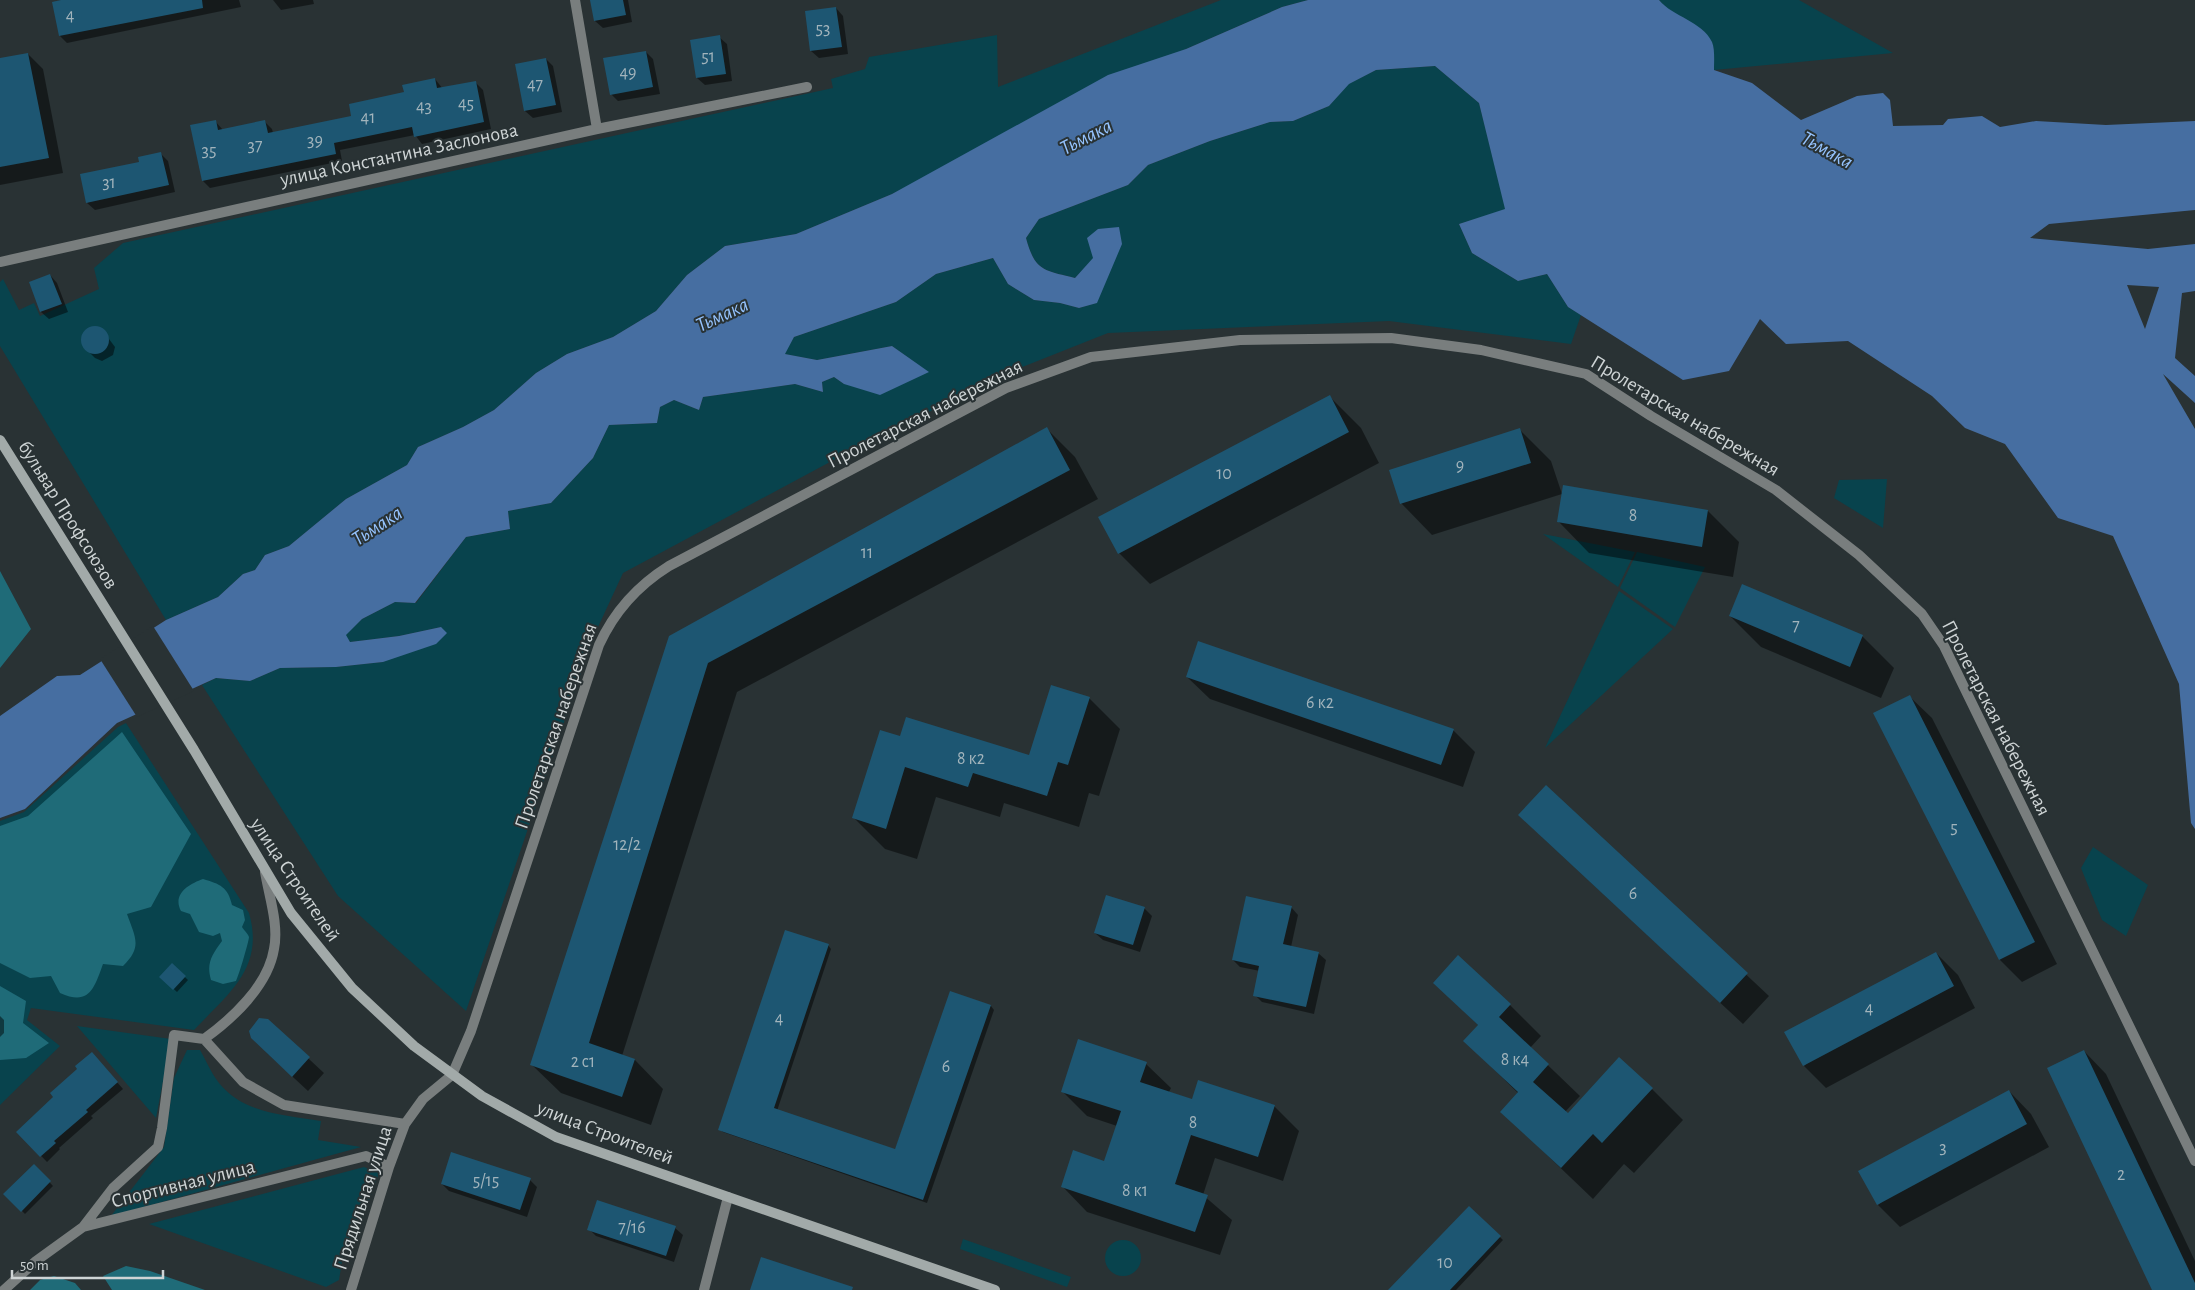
<svg xmlns="http://www.w3.org/2000/svg" width="2195" height="1290" font-family="'Alegreya Sans',sans-serif">
	<rect width="100%" height="100%" fill="#293234"/>
	<path fill="#08434d" d="M1221,0h87l-26,7 -96,42 -294,145 -96,40 -71,12 -38,29 -31,36 -43,26 -46,17 -31,19 -42,37 -31,17 -45,20 -11,18 -61,34 -57,47 -24,9 -10,15 -12,4 -25,23 -52,23 -166,-274v-64l3,-3 16,31 15,-7 6,13 59,-27 -5,-21 29,-25 710,-155 -2,-9 34,-10 4,-12 128,-22 1,52z
		M1659,0h140l94,53 -179,17z
		M1435,66l44,37 27,107 -47,14 13,29 46,28 29,-7 21,33 13,8 -10,29 -182,-23 -281,12 -101,40 -164,82 -220,118 -31,67 -126,371 -128,-115 -136,-211 14,-7 34,3 30,-13 56,-1 47,-5 58,-35 -42,9 -49,6 -5,-7 17,-16 33,-17 21,1 50,-66 44,-8 -2,-18 43,-8 42,-45 16,-33 48,-2 3,-16 14,-7 25,10 4,-13 92,-13 28,8 -1,-10 12,-5 10,7 84,-12 -36,-26 -75,14 -33,-6 10,-17 102,-35 40,-28 57,-16 15,26 26,16 26,3 19,5 17,-5 6,-17 -8,-28 -19,20c-32,-8 -40,-7 -49,-40l13,-19 89,-34 20,-20 62,-24 60,-19 23,-1 36,-15 19,-22 28,-14z
		M1887,479l-4,49 -49,-30 5,-18z
		M1543,534l92,18 -17,35z
		M1637,552l68,15 -30,60 -55,-39z
		M1619,591l54,38 -128,119z
		M126,723l123,190c16,55 -21,81 -55,117l-163,-22 -4,12 33,26 -60,59v-284l24,-9 94,-85z
		M2093,847l55,38 -22,51 -24,-16 -21,-52z
		M77,1026l94,13 -15,79z
		M187,1050h13c6,10 11,23 19,33 25,31 66,32 102,38l-3,19 43,7 -250,69 53,-69 10,-69z
		M364,1167l15,6 -17,48 -17,22 -6,37 -13,7 -177,-63z
		M963,1239l108,38 -4,10 -107,-38z
		M1105 1258a18 18 0 1 1 36 0a18 18 0 1 1-36 0Z"/>
	<path fill="#1f6b78" d="M0,571l31,58 -31,39z
		M122,732l69,102 -40,73 -24,7c8,23 16,33 -4,52l-20,-2c-9,25 -14,42 -43,29l-9,-17 -21,2 -30,-15v-137l28,-10z
		M203,879c17,5 25,8 29,26l11,5 2,10 -3,7c2,3 6,7 7,10 0,4 -10,38 -13,44l-13,3 -12,-4c-5,-17 1,-25 11,-39l-2,-8 -7,3 -14,-4 -9,-18 -9,-3c-9,-17 8,-27 22,-32z
		M0,986l26,15 -3,22 26,20 -23,15 -26,2z
		M126,1266l24,5 55,19h-93l-9,-14z
		M54,1276l21,7 6,7h-51l10,-10z"/>
	<path fill="#466ea1" fill-rule="evenodd" d="M1308,0h351c14,17 43,21 53,42 3,7 2,20 2,28l38,13 49,37 56,-24 26,-3 7,7 3,26 50,-1 5,-6 34,-3 18,11 36,-6 70,4 89,-4v89l-146,14 -19,14 118,11 47,-5v47l-13,2 -7,65 20,18v27l-32,-29 32,55v400l-4,-6 -12,-139 -66,-148 -55,-18 -53,-74 -40,-16 -33,-32 -84,-55 -62,3 -26,-25 -31,52 -46,9 -115,-73 -21,-33 -29,7 -46,-28 -13,-29 46,-15 -26,-106 -44,-37 -59,4 -27,14 -20,22 -36,15 -23,1 -60,19 -62,24 -20,20 -89,34 -13,19c9,33 17,32 49,40l18,-20 -6,-20 11,-9 21,-2 3,17 -25,59 -18,5 -19,-5 -26,-3 -26,-16 -15,-26 -57,16 -40,28 -102,35 -9,17 32,6 75,-14 37,26 -49,23 -36,-11 -10,-7 -12,5 1,10 -28,-8 -92,13 -4,13 -25,-10 -14,7 -3,16 -48,2 -16,33 -42,45 -43,8 2,18 -44,8 -51,66 -20,-1 -33,17 -16,16 4,7 49,-6 42,-9 6,6 -11,11 -53,18 -47,5 -56,1 -30,13 -34,-3 -99,45 -92,86 -25,9v-102l57,-40 23,-1 86,-55 52,-23 25,-23 12,-4 10,-15 24,-9 57,-47 61,-34 11,-18 45,-20 31,-17 42,-37 31,-19 46,-17 43,-26 31,-36 38,-29 71,-12 96,-40 216,-119 78,-26 96,-42zM2127,285l32,2 -14,42z"/>
	<path fill="#293234" d="M153,626l41,65 -57,26 -37,-58z"/>
	<path fill="#0007" d="M66,0h173l2,7 -174,36 -7,-7z
		M273,0h40l1,4 -33,6z
		M592,0h36l4,22 -29,6 -8,-7z
		M836,8l7,8 5,38 -29,4 -8,-7 -5,-38z
		M719,37l8,7 5,37 -27,4 -8,-7 -5,-37z
		M646,52l7,7 7,35 -42,7 -7,-7z
		M28,54l15,15 20,104 -63,12v-126z
		M546,59l7,7 9,46 -29,6 -8,-7 -9,-46z
		M435,79l8,10 32,-7 8,8 8,39 -69,15 -7,-9 -75,15 2,11 -132,27 -7,-7 12,-60 8,9 41,-9 8,8 1,4 80,-16z
		M161,154l7,7 7,31 -80,18 -8,-7z
		M50,275l7,8 11,29 -19,7 -8,-7 -11,-29z
		M95,328l8,3 12,16 -2,8 -11,6 -7,-3 -8,-8 -5,-10 3,-7z
		M1329,396l32,32 18,35 -229,121 -31,-31z
		M1047,429l28,28 23,42 -361,193 -115,364 13,4 28,29 -12,36 -90,-32 -29,-28 138,-428z
		M1520,430l31,31 11,33 -130,41 -31,-32z
		M1708,511l31,31 -6,35 -144,-24 -31,-32z
		M1730,616l132,20 32,32 -13,30 -120,-51z
		M1187,677l266,53 22,22 -12,35 -253,-88z
		M1909,696l23,22 125,246 -35,18 -22,-22 -125,-246z
		M1089,698l31,31 -21,67 -10,-3 -10,34 -75,-24 -4,14 -64,-20 -19,62 -32,-10 -31,-31 46,-80 130,19z
		M1546,787l223,209 -26,28 -201,-187z
		M1291,907l7,8 -7,32 27,6 8,7 -12,54 -52,-12 -7,-7 5,-24 -20,-4 -7,-7z
		M1144,908l8,8 -12,36 -37,-12 -8,-7z
		M828,945l3,4 -54,162 118,39 56,-158 40,14 3,4 -67,193 -204,-71 -4,-3z
		M1936,953l22,22 17,33 -149,80 -22,-22z
		M172,965l16,15 -11,12 -16,-15z
		M1435,983l75,22 31,31 -11,12 50,48 -15,16 3,3 84,-26 31,31 -49,53 -10,-9 -31,35 -91,-87 17,-18 -54,-53 14,-15z
		M0,1016l4,4v13l-4,4z
		M260,1020h7l57,53 -16,18 -41,-38 -17,-22z
		M2084,1051l22,23 89,187v29h-41z
		M97,1059l26,30 -32,27 2,2 -34,30 1,1 -13,13 -29,-30 37,-35 24,-27z
		M1146,1064l25,24 -2,4 24,8 81,6 25,25 -16,50 -68,-23 -12,37 29,25 -12,35 -133,-43 -24,-25 42,-25 12,-36 -30,-10 -25,-25z
		M2009,1091l22,23 18,33 -149,80 -22,-22z
		M34,1166l19,20 -28,28 -20,-20z
		M530,1180l7,7 -10,30 -78,-26 -7,-7z
		M1469,1207l34,33 -47,50h-66z
		M675,1228l8,7 -9,27 -78,-26 -7,-7z"/>
	<path fill="#1d5672" d="M61,0h141l1,8 -144,28 -7,-34z
		M590,0h33l3,15 -32,6z
		M836,7l6,40 -32,4 -5,-40z
		M720,35l6,39 -30,4 -6,-38z
		M646,51l7,36 -43,8 -7,-37z
		M28,53l21,105 -49,9v-109z
		M546,58l10,47 -32,6 -9,-47z
		M435,78l2,10 39,-7 8,41 -70,15 -2,-10 -78,16 2,11 -134,27 -12,-56 26,-5 2,10 47,-10 3,13 83,-17 -2,-12 55,-12 -2,-7z
		M161,152l8,33 -83,18 -6,-29 59,-12 -1,-5z
		M50,274l12,30 -22,8 -11,-30z
		M81 340a14 14 0 1 1 28 0a14 14 0 1 1-28 0Z
		M1330,395l19,37 -231,122 -20,-37z
		M1047,427l23,43 -362,193 -119,380 46,16 -13,38 -92,-32 139,-429z
		M1520,428l11,35 -131,41 -11,-34z
		M1563,485l145,25 -6,37 -145,-25z
		M1742,584l121,51 -13,32 -121,-51z
		M1198,641l256,88 -13,36 -255,-88z
		M1051,685l39,12 -22,68 -10,-3 -11,34 -74,-23 -5,14 -63,-20 -19,62 -34,-11 28,-88 20,6 6,-19 123,38z
		M1910,695l125,247 -36,18 -126,-247z
		M1546,785l202,188 -28,30 -202,-188z
		M1106,895l39,12 -12,38 -39,-12z
		M1246,896l46,10 -9,38 36,8 -13,55 -53,-11 6,-30 -27,-6z
		M785,930l44,14 -55,164 121,41 55,-158 41,14 -68,195 -205,-70z
		M1936,952l18,34 -151,80 -19,-34z
		M1458,955l53,49 -12,13 50,47 -16,18 35,31 51,-56 34,31 -51,55 -9,-9 -32,34 -61,-56 18,-20 -55,-51 15,-16 -45,-42z
		M172,963l14,13 -13,14 -14,-13z
		M259,1018l9,1 42,38 -18,20 -41,-39 -2,-7z
		M1078,1039l69,23 -7,20 52,17 6,-19 77,25 -17,52 -67,-22 -16,49 33,11 -13,37 -134,-45 12,-37 31,11 17,-50 -60,-19z
		M2084,1050l111,233v7h-43l-105,-222z
		M92,1052l26,30 -32,28 2,2 -34,29 2,2 -16,14 -24,-25 37,-35 -3,-4 27,-24 -2,-3z
		M2009,1090l18,34 -150,81 -19,-34z
		M451,1152l80,26 -11,32 -79,-26z
		M34,1164l17,17 -30,31 -18,-18z
		M597,1200l79,26 -10,30 -79,-26z
		M1469,1206l32,30 -51,54h-62z
		M761,1257l92,30 -1,3h-102z"/>
	<g fill="none" stroke-linecap="round" stroke-linejoin="round">
		<path stroke="#797e7e" stroke-width="10" d="M575,0l22,129
			M0,262l597,-133 210,-42
			M204,1039l39,43 41,23 121,19
			M83,1227l30,-39 45,-41 4,-19 12,-93 30,4c28,-20 64,-53 70,-90 5,-24 -5,-53 -9,-77
			M4,1290l32,-29 47,-34 283,-71 23,11
			M351,1290l38,-123 16,-43 18,-25 29,-24 19,-44 128,-386c15,-33 38,-59 70,-79l337,-178 85,-31 149,-17 151,-2 90,12 105,24 65,42 125,74 83,65 63,59 22,32 251,515
			M704,1290l24,-93"/>
		<path stroke="#a2aaa9" stroke-width="10" d="M0,440l194,310 97,163 61,75 62,58 68,50 74,41 439,153"/>
	</g>
	<g text-anchor="middle" dominant-baseline="central" stroke-width="4" stroke-linejoin="round" paint-order="stroke">
		<g font-size="18" fill="#a2b4bc">
			<text x="70" y="16">4</text>
			<text x="823" y="29">53</text>
			<text x="708" y="57">51</text>
			<text x="628" y="73">49</text>
			<text x="535" y="85">47</text>
			<text x="466" y="104">45</text>
			<text x="424" y="107">43</text>
			<text x="368" y="118">41</text>
			<text x="315" y="141">39</text>
			<text x="255" y="146">37</text>
			<text x="209" y="151">35</text>
			<text x="109" y="183">31</text>
			<text x="1460" y="466">9</text>
			<text x="1224" y="474">10</text>
			<text x="1633" y="516">8</text>
			<text x="867" y="553">11</text>
			<text x="1796" y="626">7</text>
			<text x="1320" y="703">6 к2</text>
			<text x="971" y="759">8 к2</text>
			<text x="1954" y="828">5</text>
			<text x="627" y="845">12/2</text>
			<text x="1633" y="894">6</text>
			<text x="1869" y="1009">4</text>
			<text x="779" y="1019">4</text>
			<text x="1515" y="1060">8 к4</text>
			<text x="583" y="1062">2 с1</text>
			<text x="946" y="1067">6</text>
			<text x="1193" y="1123">8</text>
			<text x="1943" y="1148">3</text>
			<text x="2121" y="1175">2</text>
			<text x="486" y="1181">5/15</text>
			<text x="1135" y="1191">8 к1</text>
			<text x="632" y="1228">7/16</text>
			<text x="1445" y="1263">10</text>
		</g>
		<g font-size="20" fill="#ced4d5" stroke="#293234">
			<text transform="translate(399 155) rotate(-12)">улица Константина Заслонова</text>
			<text transform="translate(925 414) rotate(-27)">Пролетарская набережная</text>
			<text transform="translate(1685 416) rotate(31)">Пролетарская набережная</text>
			<text transform="translate(68 515) rotate(58)">бульвар Профсоюзов</text>
			<text transform="translate(1996 718) rotate(63)">Пролетарская набережная</text>
			<text transform="translate(556 726) rotate(-71)">Пролетарская набережная</text>
			<text transform="translate(295 880) rotate(56)">улица Строителей</text>
			<text transform="translate(605 1133) rotate(21)">улица Строителей</text>
			<text transform="translate(183 1184) rotate(-14)">Спортивная улица</text>
			<text transform="translate(363 1198) rotate(-72)">Прядильная улица</text>
		</g>
		<g font-size="21" font-style="italic" fill="#95c3fe" stroke="#293234">
			<text transform="translate(1086 137) rotate(-27)">Тьмака</text>
			<text transform="translate(1827 150) rotate(29)">Тьмака</text>
			<text transform="translate(722 315) rotate(-25)">Тьмака</text>
			<text transform="translate(377 526) rotate(-33)">Тьмака</text>
		</g>
	</g>
	<path d="M12 1270v8h151v-8" fill="none" stroke="#ced4d5" stroke-width="2.5"/>
	<text x="20" y="1270" font-size="15" fill="#ced4d5" stroke="#293234" stroke-width="4" paint-order="stroke">50 m</text>
</svg>
